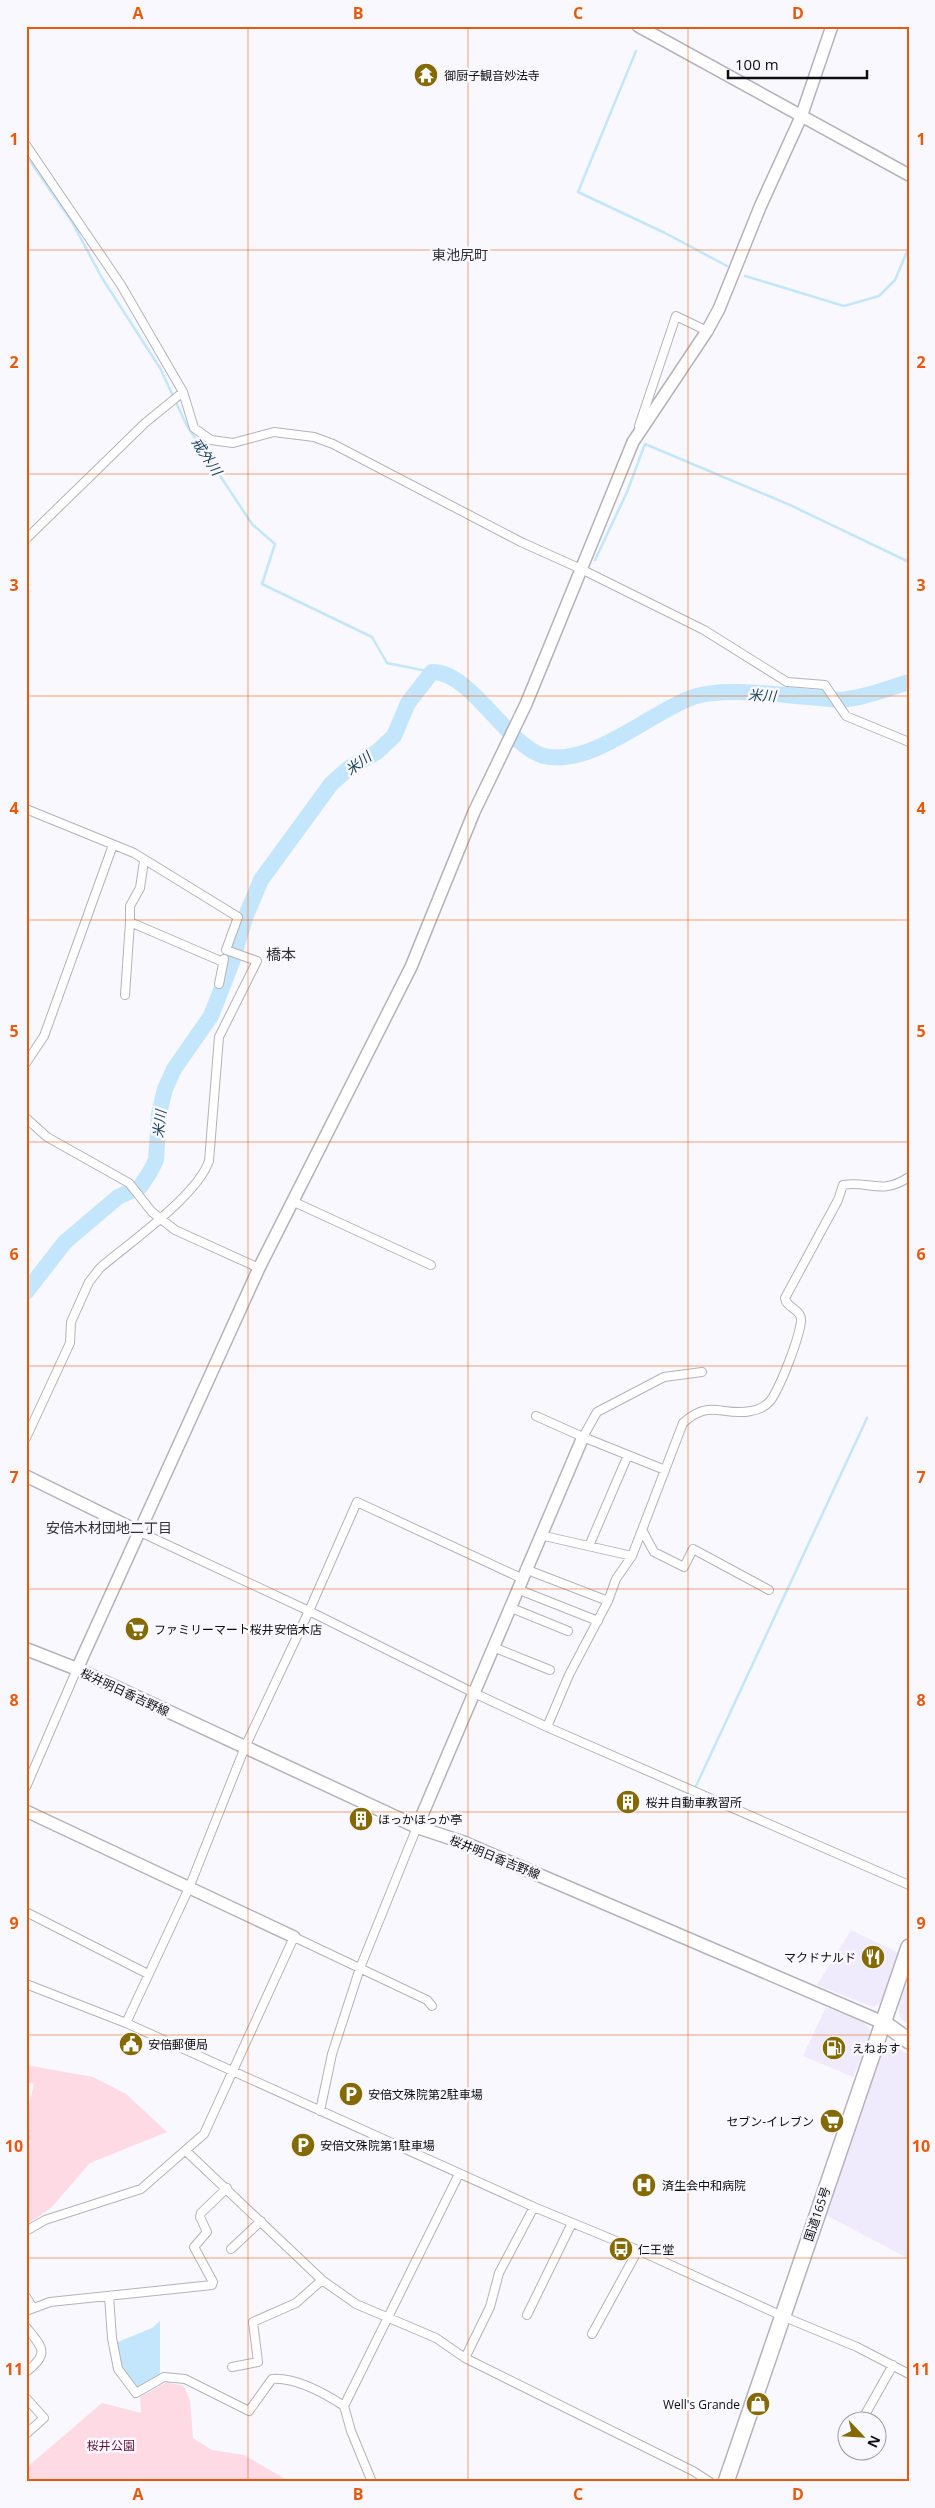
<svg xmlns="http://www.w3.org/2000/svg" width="935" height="2508" font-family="'Open Sans','Noto Sans JP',sans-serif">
	<rect width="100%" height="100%" fill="#f9f8ff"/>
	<path fill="#f0ebfc" d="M851,1930l48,23 -16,49 -10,5 -56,-22z
		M905,1987l4,2v36l-9,-7 -2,-13z
		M826,2007l37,15 7,8 -1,10 -16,37 -50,-21z
		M898,2048l11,8v203l-85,-45 56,-158z"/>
	<path fill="#fddae4" d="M26,2065l67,12 33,17 41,38 -77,31 -39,45 -25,17v-108l8,-33 -8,-3z
		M167,2382l17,4 6,15 3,37 19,12 32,5 46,27h-264v-14l76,-65 39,10 -1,-16z"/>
	<path fill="#c4e6fc" d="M160,2321v55l-26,12 -16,-24v-22l34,-14z"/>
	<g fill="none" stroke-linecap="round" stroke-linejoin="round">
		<path stroke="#c4e6fc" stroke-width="2.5" d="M636,51l-58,141 87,41 62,33
			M26,155l46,67 30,56 58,90 27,58 65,98 23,20 -13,40 110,53 15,26 45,9
			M745,276l99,30 35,-10 16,-16 14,-33
			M595,560l32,-68 18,-48 145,61 119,57
			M696,1786l171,-368"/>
		<path stroke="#c4e6fc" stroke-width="16" d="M26,1292l39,-50 53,-45 22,-10 10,-15 6,-12 3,-46 6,-25 9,-20 37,-53 21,-54 13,-44 16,-38 70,-96 18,-16 28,-16 17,-16 14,-33 24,-31c39,-1 77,76 112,84 48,11 105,-43 149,-59 32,-11 93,-1 128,1 8,1 18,3 26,1 20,-2 42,-11 62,-17"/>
		<g stroke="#b4b2ba" stroke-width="10">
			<path id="street" d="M26,145l95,140 62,107 11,36 17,12 22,3 41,-11 40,5 19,7 188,98 60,27 123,61 83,52 38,3 21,31 63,26
				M639,426l37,-110 31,15
				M26,539l119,-116 38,-31
				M26,809l108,44 104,64 -12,33 31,11 -38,76 -10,124c-12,35 -80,82 -109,107l-11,14 -18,40 -1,21 -44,95
				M130,922v-16l10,-18 4,-27
				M219,984l5,-25
				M125,995l5,-73 93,40
				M26,1063l18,-27 69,-191
				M26,1118l21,19 82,46 23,29 23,18 84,38
				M292,1201l139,64
				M536,1416l47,21 14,-25 67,-35 38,-5
				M583,1437l82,33
				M642,1530l12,22 30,15 9,-18 76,41
				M140,1532l169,79 165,82 73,34 362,158
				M540,1535l92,21
				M589,1546l39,-91
				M525,1569l83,32
				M517,1589l81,32
				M509,1607l59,24
				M493,1647l57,23
				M547,1727l22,-52 39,-74 8,-22 16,-23 51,-133c27,-25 40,-6 68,-12 7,-1 15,-5 20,-11 10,-15 28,-61 30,-79 1,-12 -15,-13 -16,-23l53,-98 5,-15c25,-5 38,11 66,-8
				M26,1787l51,-118
				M26,1912l122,62
				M26,1984l100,39 408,184 104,43 144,66 75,31 52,27
				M126,2023l63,-135 56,-141 64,-136 48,-109 164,76
				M320,2111l12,-57 28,-86 57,-141
				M186,2151l136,129 34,24 80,34 29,20 228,113 17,11
				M26,2231l19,-11 96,-31 63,-55 90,-197 133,63 5,6
				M231,2249l30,-28
				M109,2296l3,42 6,31 18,24 28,-16 21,2 64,32 23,-32c24,-2 52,14 72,27
				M26,2297l7,11
				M26,2311l24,-9 162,-17 1,-3 -19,-35 13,-15 -7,-15 1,-4 26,-25
				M527,2315l45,-92
				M26,2327c17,21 24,26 0,45
				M592,2334l46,-84
				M465,2358l25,-51 9,-34 35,-66
				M232,2367l26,-5 -5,-40 43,-19 26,-23
				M26,2398l18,20 -18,16
				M862,2420l31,-55
				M372,2482l-21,-51 -7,-25 115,-232"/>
		</g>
		<g stroke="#b4b2ba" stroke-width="14">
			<path id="secondary" d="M638,26l271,149
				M26,1476l114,56
				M77,1669l182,-401 152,-301 63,-155 52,-108 21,-51 86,-211 74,-111 12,-22 41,-102 41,-90 31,-91
				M26,1811l268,126
				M417,1827l166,-390"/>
		</g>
		<g stroke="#b4b2ba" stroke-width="15">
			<path id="primary" d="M26,1649l51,20 340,158 45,15 422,181"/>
		</g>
		<g stroke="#b4b2ba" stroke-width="18">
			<path id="highway" d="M884,2023l25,18
				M726,2482l183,-535"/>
		</g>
		<use href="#street" stroke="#fff" stroke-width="8"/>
		<use href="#secondary" stroke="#fff" stroke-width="11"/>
		<use href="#primary" stroke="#fff" stroke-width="12"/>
		<use href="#highway" stroke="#fff" stroke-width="15"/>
	</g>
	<path fill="none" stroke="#e8590c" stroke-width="1" stroke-opacity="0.55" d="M248,26v2456M468,26v2456M688,26v2456M26,250h883M26,474h883M26,696h883M26,920h883M26,1142h883M26,1366h883M26,1589h883M26,1812h883M26,2035h883M26,2258h883"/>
	<defs>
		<g id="temple-disc" transform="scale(1.25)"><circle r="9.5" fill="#856903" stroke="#f9f8ff"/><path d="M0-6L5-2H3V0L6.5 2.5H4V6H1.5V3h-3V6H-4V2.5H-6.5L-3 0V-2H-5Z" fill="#fff"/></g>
		<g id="supermarket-disc" transform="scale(1.25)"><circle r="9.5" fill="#856903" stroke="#f9f8ff"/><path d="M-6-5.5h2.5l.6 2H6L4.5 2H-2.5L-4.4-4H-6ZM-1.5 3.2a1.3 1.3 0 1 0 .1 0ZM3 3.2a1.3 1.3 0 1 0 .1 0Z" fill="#fff"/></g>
		<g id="building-disc" transform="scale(1.25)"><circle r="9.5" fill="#856903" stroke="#f9f8ff"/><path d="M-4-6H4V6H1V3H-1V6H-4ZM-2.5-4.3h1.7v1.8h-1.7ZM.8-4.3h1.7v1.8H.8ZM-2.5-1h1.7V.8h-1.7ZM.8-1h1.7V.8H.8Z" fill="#fff"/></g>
		<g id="restaurant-disc" transform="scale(1.25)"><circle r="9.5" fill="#856903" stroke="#f9f8ff"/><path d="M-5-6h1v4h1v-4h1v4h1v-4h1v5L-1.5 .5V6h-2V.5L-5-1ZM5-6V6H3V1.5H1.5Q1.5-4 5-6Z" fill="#fff"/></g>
		<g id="civic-disc" transform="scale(1.25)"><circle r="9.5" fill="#856903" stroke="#f9f8ff"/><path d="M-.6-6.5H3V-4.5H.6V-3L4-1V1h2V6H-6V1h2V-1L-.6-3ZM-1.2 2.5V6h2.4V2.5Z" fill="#fff"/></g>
		<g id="fuel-disc" transform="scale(1.25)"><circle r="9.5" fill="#856903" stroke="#f9f8ff"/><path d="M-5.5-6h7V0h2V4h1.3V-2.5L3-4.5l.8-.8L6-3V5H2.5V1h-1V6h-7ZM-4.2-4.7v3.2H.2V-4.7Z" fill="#fff"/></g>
		<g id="parking-disc" transform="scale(1.25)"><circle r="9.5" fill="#856903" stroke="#f9f8ff"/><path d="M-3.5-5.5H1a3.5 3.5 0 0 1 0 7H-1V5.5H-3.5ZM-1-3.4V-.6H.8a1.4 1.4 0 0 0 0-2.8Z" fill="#fff"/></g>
		<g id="hospital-disc" transform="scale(1.25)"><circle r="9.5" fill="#856903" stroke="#f9f8ff"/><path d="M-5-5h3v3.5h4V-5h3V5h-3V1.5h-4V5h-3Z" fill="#fff"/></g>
		<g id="bus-disc" transform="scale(1.25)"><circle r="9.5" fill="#856903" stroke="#f9f8ff"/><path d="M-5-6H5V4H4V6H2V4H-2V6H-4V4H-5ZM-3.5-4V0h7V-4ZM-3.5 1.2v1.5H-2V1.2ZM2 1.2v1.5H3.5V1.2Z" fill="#fff"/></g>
		<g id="shop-disc" transform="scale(1.25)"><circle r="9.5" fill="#856903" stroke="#f9f8ff"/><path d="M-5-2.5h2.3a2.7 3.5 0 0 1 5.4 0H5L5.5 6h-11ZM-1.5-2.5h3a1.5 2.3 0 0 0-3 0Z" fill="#fff"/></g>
	</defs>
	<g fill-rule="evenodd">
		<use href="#temple-disc" x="426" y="75"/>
		<use href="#supermarket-disc" x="137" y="1629"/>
		<use href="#building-disc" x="628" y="1802"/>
		<use href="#building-disc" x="361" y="1819"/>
		<use href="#restaurant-disc" x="873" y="1957"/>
		<use href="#civic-disc" x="131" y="2044"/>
		<use href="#fuel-disc" x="834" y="2048"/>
		<use href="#parking-disc" x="351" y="2094"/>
		<use href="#supermarket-disc" x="832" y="2121"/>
		<use href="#parking-disc" x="303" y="2145"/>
		<use href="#hospital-disc" x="644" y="2185"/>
		<use href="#bus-disc" x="621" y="2249"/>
		<use href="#shop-disc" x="758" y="2404"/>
	</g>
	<g text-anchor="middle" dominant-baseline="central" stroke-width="5" stroke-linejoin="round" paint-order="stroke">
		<g font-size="12" fill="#0e0e11" stroke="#f9f8ff" text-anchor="start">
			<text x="444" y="75">御厨子観音妙法寺</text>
			<text x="154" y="1629">ファミリーマート桜井安倍木店</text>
			<text x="646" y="1802">桜井自動車教習所</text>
			<text x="378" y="1819">ほっかほっか亭</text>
			<text x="856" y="1957" text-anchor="end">マクドナルド</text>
			<text x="148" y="2044">安倍郵便局</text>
			<text x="852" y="2048">えねおす</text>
			<text x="368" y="2094">安倍文殊院第2駐車場</text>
			<text x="814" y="2121" text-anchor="end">セブン-イレブン</text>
			<text x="320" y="2145">安倍文殊院第1駐車場</text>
			<text x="662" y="2185">済生会中和病院</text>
			<text x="638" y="2249">仁王堂</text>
			<text x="740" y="2404" text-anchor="end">Well's Grande</text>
		</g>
		<g font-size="12" fill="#0e0e11" stroke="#f9f8ff">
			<text transform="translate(125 1692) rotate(25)">桜井明日香吉野線</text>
			<text transform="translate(495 1857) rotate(22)">桜井明日香吉野線</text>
			<text transform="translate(817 2214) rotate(-71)">国道165号</text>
		</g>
		<g font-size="12" fill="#641337" stroke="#f9f8ff">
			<text x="111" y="2445">桜井公園</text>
		</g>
		<g font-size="14" fill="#333138" stroke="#f9f8ff">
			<text x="460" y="254">東池尻町</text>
			<text x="109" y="1527">安倍木材団地二丁目</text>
		</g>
		<g font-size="14" font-style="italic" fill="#153d53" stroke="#f9f8ff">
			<text transform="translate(207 456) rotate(56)">戒外川</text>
			<text transform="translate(762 695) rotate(3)">米川</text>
			<text transform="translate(358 763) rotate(-37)">米川</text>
			<text transform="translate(159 1124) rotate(-84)">米川</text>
		</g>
		<g font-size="15" fill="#333138" stroke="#f9f8ff">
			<text x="281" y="954">橋本</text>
		</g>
	</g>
	<rect width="935" height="2508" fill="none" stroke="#f9f8ff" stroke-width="55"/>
	<g transform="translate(862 2436) rotate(115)"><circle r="24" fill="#f9f8ff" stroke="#9b9aa0"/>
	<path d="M0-4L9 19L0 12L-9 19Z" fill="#856903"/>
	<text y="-8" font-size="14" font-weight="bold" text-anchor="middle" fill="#0e0e11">N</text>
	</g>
	<path d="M728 70v8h139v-8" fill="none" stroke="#0e0e11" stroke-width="2.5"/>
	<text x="735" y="70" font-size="15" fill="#0e0e11" stroke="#f9f8ff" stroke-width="4" paint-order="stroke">100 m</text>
	<rect x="28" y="28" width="880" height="2452" fill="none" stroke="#e8590c" stroke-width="2"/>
	<g font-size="16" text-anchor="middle" font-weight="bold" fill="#e8590c">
		<text x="138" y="19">A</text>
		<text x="358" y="19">B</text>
		<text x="578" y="19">C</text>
		<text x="798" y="19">D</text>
		<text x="14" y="145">1</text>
		<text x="921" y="145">1</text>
		<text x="14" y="368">2</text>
		<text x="921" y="368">2</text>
		<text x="14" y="591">3</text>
		<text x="921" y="591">3</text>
		<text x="14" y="814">4</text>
		<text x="921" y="814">4</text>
		<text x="14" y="1037">5</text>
		<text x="921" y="1037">5</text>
		<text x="14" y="1260">6</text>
		<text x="921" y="1260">6</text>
		<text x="14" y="1483">7</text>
		<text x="921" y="1483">7</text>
		<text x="14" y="1706">8</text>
		<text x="921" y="1706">8</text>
		<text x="14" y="1929">9</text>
		<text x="921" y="1929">9</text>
		<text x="14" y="2152">10</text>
		<text x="921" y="2152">10</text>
		<text x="14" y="2375">11</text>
		<text x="921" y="2375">11</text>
		<text x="138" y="2500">A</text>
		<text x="358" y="2500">B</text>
		<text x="578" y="2500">C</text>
		<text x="798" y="2500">D</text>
	</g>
</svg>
